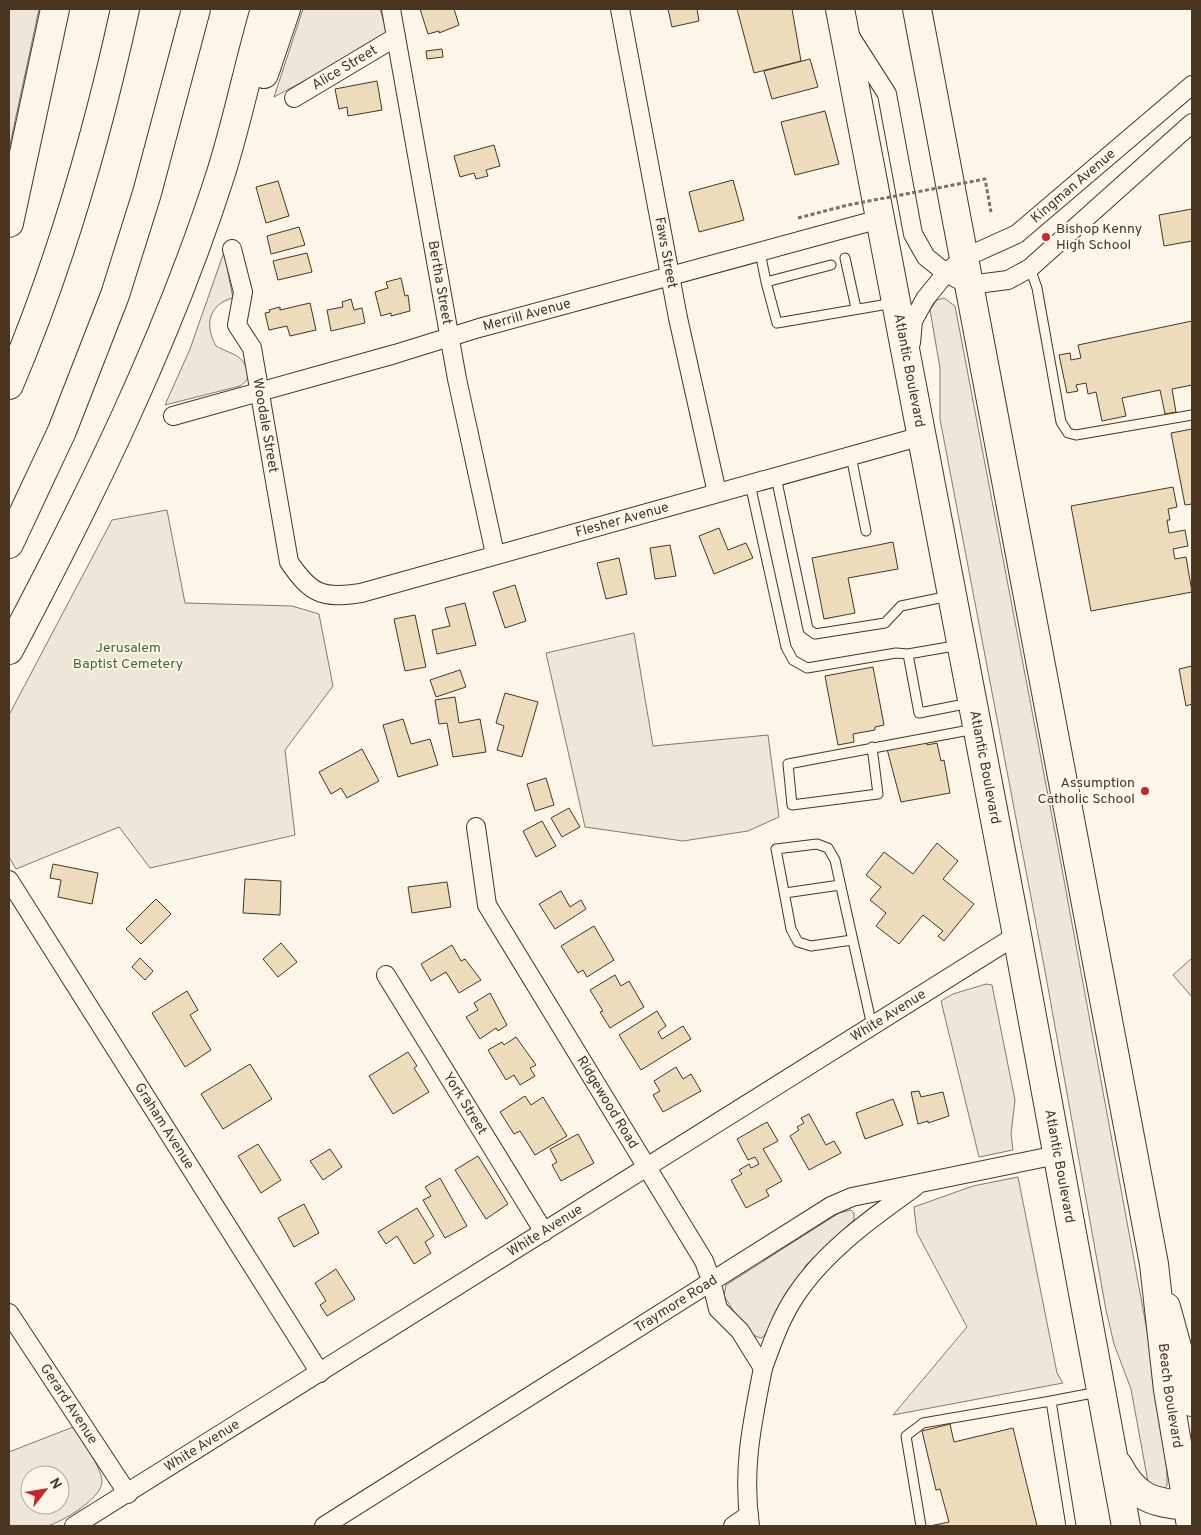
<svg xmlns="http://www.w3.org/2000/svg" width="1201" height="1535" font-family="Overpass,sans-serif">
	<rect width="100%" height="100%" fill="#fbf6e9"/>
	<path fill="#ede6d9" stroke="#887966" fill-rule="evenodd" d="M9,9h30l-30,140z
		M303,9h77l8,27 -114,61z
		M224,252l9,46c-24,6 -29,27 -17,48 13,8 26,7 31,24 2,9 0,11 -7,16l-75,19 25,-56z
		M944,298l11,8 107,563 102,554 3,54v8l-4,7 -15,-10 -17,-93 -17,-45 -8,-34 -61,-339 -105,-552v-51l-10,-58 7,-10z
		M167,510l18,93 107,3 27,8 14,72 -48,64 10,85 -145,33 -31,-41 -103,42 -7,-12v-142l103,-195z
		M634,633l19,113 115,-11 11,82 -31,14 -65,10 -98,-14 -39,-174z
		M1192,958v39l-19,-22z
		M986,984l6,1 23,115 -4,34 2,16 -34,7 -38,-156 12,-7z
		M1018,1177l39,196 6,10 -170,32 74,-88 -50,-94 -3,-26 59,-21z
		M851,1210l3,3v7l-48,45 -40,68 -4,5c-17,-2 -29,-29 -38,-42l2,-11 113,-72z
		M73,1427c8,13 28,39 29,54 1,17 -40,41 -55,45 -11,3 -27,0 -38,0v-74zM30,1475h30v30h-30z"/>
	<path fill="#ecdcbc" stroke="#4a3520" d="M420,9h34l5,16 -20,8v-2l-11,3z
		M665,9h32l2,12 -27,6 -4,-18z
		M737,9h55l9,52 -47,12z
		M442,49l1,8 -16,2 -1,-8z
		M810,59l8,28 -46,12 -8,-28z
		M377,81l5,29 -34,6 -1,-9 -8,2 -4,-20z
		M825,111l14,53 -44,11 -14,-53z
		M494,145l6,21 -14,4 2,6 -12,3 -2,-6 -14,4 -6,-21z
		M733,180l11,40 -45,12 -10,-40z
		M278,181l11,35 -23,7 -10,-36z
		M1192,209v32l-28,5 -5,-31z
		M299,227l6,18 -34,9 -4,-18z
		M307,253l5,19 -34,8 -5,-19z
		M401,278l4,18 3,-1 2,16 -19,5v-3l-10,3 -6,-24 13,-4 -2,-6z
		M351,299l3,11 8,-2 3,15 -34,8 -4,-21 16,-3 -1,-5z
		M310,303l6,27 -26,6 -3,-10 -18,4 -4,-17 5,-1 -1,-2 11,-3v3z
		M1192,321v64l-20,4 4,23 -11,2 -5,-24 -38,8 4,18 -24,5 -6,-29 -8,2 -2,-11 -10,2 2,6 -11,2 -8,-38 11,-2 1,7 10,-2 -3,-13z
		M1192,429v75l-7,1 -14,-72z
		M1173,487l4,20 -9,2 2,11h-3l2,13 16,-3 3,16 -15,3 2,10 11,-2 6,35 -101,19 -20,-105z
		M719,528l9,22 18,-7 7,15 -39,16 -15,-38z
		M893,542l5,27 -50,9 7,35 -31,6 -12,-61z
		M670,545l6,31 -21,3 -5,-31z
		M619,558l8,36 -21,5 -9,-36z
		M515,585l11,36 -21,7 -12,-36z
		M465,603l11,42 -39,9 -5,-24 18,-4 -5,-18z
		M415,615l11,52 -21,4 -11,-52z
		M1192,666v38l-6,2 -7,-37z
		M873,667l11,58 -9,2v3l-22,4 1,8 -16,3 -13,-69z
		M460,670l6,17 -30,10 -6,-17z
		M505,693l33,9 -16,55 -25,-7 7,-24 -8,-3z
		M455,697l4,26 21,-4 6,33 -33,5 -6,-34 -8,1 -4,-24z
		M403,719l8,25 19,-5 8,26 -40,12 -15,-52z
		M927,742v3l10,-2 4,18 3,-1 6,33 -49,9 -14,-53z
		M362,749l17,32 -32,17 -6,-10 -10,6 -12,-22z
		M546,778l8,27 -19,6 -8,-27z
		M569,808l11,19 -18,10 -11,-19z
		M542,821l14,25 -20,11 -13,-26z
		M937,843l21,18 -15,18 31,25 -30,37 -6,-5 5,-5 -20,-16 -24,29 -23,-18 10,-13 -16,-13 11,-13 -15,-12 18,-23 29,22z
		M53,864l45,9 -6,31 -34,-7 3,-17 -11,-2z
		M245,879l36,2 -1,34 -37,-2z
		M447,882l4,25 -39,6 -4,-26z
		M561,891l9,16 11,-7 5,9 -31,20 -16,-25z
		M156,899l15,15 -30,30 -15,-15z
		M594,926l20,34 -27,17 -4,-7 -5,3 -17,-27z
		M281,943l16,19 -19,15 -15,-18z
		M452,945l9,16 4,-2 16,21 -22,13 -13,-21 -15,9 -10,-17z
		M140,958l13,13 -8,9 -13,-13z
		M615,975l6,11 8,-5 15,26 -34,21 -10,-16 3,-1 -13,-21z
		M187,991l11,19 -8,5 21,35 -26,17 -33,-54z
		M490,993l17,32 -9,6 -2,-3 -16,11 -14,-22 12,-7 -4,-7z
		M657,1011l9,15 -8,6 4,7 21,-13 8,13 -50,31 -22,-35z
		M516,1037l20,28 -6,3 5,8 -15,9 -6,-10 -8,5 -18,-30 14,-8 2,3z
		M408,1052l9,14 -3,2 15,24 -36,22 -24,-38z
		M250,1064l22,35 -49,30 -22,-35z
		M676,1067l7,12 8,-5 10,17 -38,21 -10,-17 7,-4 -6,-10z
		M919,1091l2,6 22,-5 6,24 -21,7v-2l-10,3 -7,-32z
		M525,1096l6,9 12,-8 24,39 -32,19 -15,-24 -6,3 -14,-22z
		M893,1099l10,26 -38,14 -9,-26z
		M809,1114l17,31 8,-4 7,12 -32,17 -19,-34 9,-6 -2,-3 7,-4 -3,-5z
		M767,1122l11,19 -15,8 19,32 -16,9 3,6 -23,12 -15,-28 11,-6 -3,-4 10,-6 2,4 8,-4 -4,-7 -7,3 -11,-21z
		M578,1134l16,29 -33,18 -9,-16 5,-3 -7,-13z
		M258,1144l23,36 -20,13 -23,-37z
		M330,1149l12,18 -19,13 -13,-19z
		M478,1156l30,48 -22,15 -31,-49z
		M440,1178l27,48 -22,12 -22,-38 8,-4 -6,-9z
		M304,1204l15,29 -25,14 -16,-29z
		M417,1208l17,28 -9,6 6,11 -17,11 -17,-28 -11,8 -8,-12z
		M336,1269l19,30 -28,17 -7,-11 6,-4 -11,-18z
		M950,1424l4,18 59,-14 24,98h-107l19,-4 -9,-33 -4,1 -14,-59z"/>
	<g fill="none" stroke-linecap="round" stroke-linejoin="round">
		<g stroke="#4a3520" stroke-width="11">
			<path id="lane" d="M760,252l6,30
				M845,258l11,50
				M831,265l-65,17 11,41 117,-20
				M1030,268l7,20 24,134 7,11 8,2 116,-20
				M851,456l15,75
				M776,477l32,152 7,5 70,-11 16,-17 48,-10
				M750,484l36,163 7,13 14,8 89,-15 12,1
				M960,645l-52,9 11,59 51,-10
				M872,747l6,47 -86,11 -4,-41 187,-35
				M785,893l55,-8
				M852,940l-41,6 -13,-4 -7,-13 -15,-80 41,-5 11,4 7,12 37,166
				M921,1526l-15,-90 17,-13 128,-22
				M1071,1526l-20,-125 47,-9"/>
		</g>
		<g stroke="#4a3520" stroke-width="20">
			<g id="street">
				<path id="s1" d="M391,9l66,370 38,175"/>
				<path id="s2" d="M620,9l58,309 39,175"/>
				<path d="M850,36l37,58 26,140 13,23 20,16 23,12 39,-5 22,-12 162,-145"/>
				<path id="s3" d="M294,98l102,-61"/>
				<path id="s4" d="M232,249l11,43 -6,33 15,23 37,214c22,32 33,37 72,31l561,-157"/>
				<path id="s5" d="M911,343l2,-22 12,-22 21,-26 18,-15 53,-24 175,-149"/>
				<path id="s6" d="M173,416l222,-62 84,-26 401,-109"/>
				<path id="s7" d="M476,827l11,78 217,356 7,19 7,29 22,22 23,37c-11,56 -21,100 -13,158"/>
				<path id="s8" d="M9,880l311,493"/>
				<path id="s9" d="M386,975l158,257"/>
				<path id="s10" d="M9,1313l119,181"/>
				<path d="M763,1368c9,-25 18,-51 33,-73 30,-45 76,-77 119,-108"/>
				<path id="s11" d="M74,1526l943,-591"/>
				<path id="s12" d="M324,1526l507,-320 21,-9 205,-42"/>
				<path d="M733,1526l16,-11"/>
			</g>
		</g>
		<g stroke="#4a3520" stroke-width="30">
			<path id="primary" d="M1166,1307l26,95"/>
		</g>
		<g stroke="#4a3520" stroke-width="30">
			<g id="highway">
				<path id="s13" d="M840,9l177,926 109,591"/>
				<path id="s14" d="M917,9l237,1255 14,126 23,136"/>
				<path d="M264,74l22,-65"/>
				<path d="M9,223l46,-214"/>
				<path d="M9,385c51,-120 88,-248 116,-376"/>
				<path d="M9,544l53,-113 53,-136 32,-102 49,-184"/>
				<path d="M9,650c81,-153 159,-311 212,-477 17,-54 28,-110 44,-164"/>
				<path d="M1118,1465c18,34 34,37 69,41"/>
			</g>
		</g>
		<use href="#lane" stroke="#fbf6e9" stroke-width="9"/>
		<use href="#street" stroke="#fbf6e9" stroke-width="18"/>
		<use href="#primary" stroke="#fbf6e9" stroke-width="28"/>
		<use href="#highway" stroke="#fbf6e9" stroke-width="28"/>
		<path stroke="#7f6f5c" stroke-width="3" stroke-dasharray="4 2.5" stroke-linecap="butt" d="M798,218l50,-13 137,-26 6,33"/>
	</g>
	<g fill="#c62828" stroke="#fbf6e9" stroke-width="2">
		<circle cx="1046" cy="237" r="5"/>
		<circle cx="1145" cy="791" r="5"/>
	</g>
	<g text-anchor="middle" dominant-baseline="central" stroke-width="4" stroke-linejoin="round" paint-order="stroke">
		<g font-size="14" fill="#4a3520" stroke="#fbf6e9">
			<text stroke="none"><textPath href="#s3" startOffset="59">Alice Street</textPath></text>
			<text stroke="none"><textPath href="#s5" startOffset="236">Kingman Avenue</textPath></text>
			<text stroke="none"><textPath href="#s2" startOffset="248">Faws Street</textPath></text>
			<text stroke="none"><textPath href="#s1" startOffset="278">Bertha Street</textPath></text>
			<text stroke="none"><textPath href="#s6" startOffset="368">Merrill Avenue</textPath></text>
			<text stroke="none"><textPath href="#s13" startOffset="368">Atlantic Boulevard</textPath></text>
			<text stroke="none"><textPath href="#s4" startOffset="184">Woodale Street</textPath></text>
			<text stroke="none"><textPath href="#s4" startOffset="679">Flesher Avenue</textPath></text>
			<text stroke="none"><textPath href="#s13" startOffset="772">Atlantic Boulevard</textPath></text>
			<text stroke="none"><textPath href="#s11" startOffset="961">White Avenue</textPath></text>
			<text stroke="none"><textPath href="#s7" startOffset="310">Ridgewood Road</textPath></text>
			<text stroke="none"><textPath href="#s9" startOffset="151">York Street</textPath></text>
			<text stroke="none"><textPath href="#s8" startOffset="291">Graham Avenue</textPath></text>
			<text stroke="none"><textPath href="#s13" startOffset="1178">Atlantic Boulevard</textPath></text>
			<text stroke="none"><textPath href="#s11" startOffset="556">White Avenue</textPath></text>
			<text stroke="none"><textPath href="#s12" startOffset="416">Traymore Road</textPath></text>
			<text stroke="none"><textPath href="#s14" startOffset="1410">Beach Boulevard</textPath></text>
			<text stroke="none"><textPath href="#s10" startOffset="109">Gerard Avenue</textPath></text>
			<text stroke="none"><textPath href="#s11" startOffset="151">White Avenue</textPath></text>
		</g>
		<g font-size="14" fill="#4a3520" stroke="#fbf6e9" text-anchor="start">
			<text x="1056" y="229">Bishop Kenny<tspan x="1056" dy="16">High School</tspan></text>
			<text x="1135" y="783" text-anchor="end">Assumption<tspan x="1135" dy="16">Catholic School</tspan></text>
		</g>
		<g font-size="14" fill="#436837" stroke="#fbf6e9">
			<text x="128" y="648">Jerusalem<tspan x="128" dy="16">Baptist Cemetery</tspan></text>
		</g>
	</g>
	<rect width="1201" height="1535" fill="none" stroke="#4a3520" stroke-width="20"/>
	<g transform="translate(45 1490) rotate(59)"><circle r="24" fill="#fbf6e9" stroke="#b4a999"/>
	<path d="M0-4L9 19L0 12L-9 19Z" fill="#c62828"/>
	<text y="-8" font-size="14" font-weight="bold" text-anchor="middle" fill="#4a3520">N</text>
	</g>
</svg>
